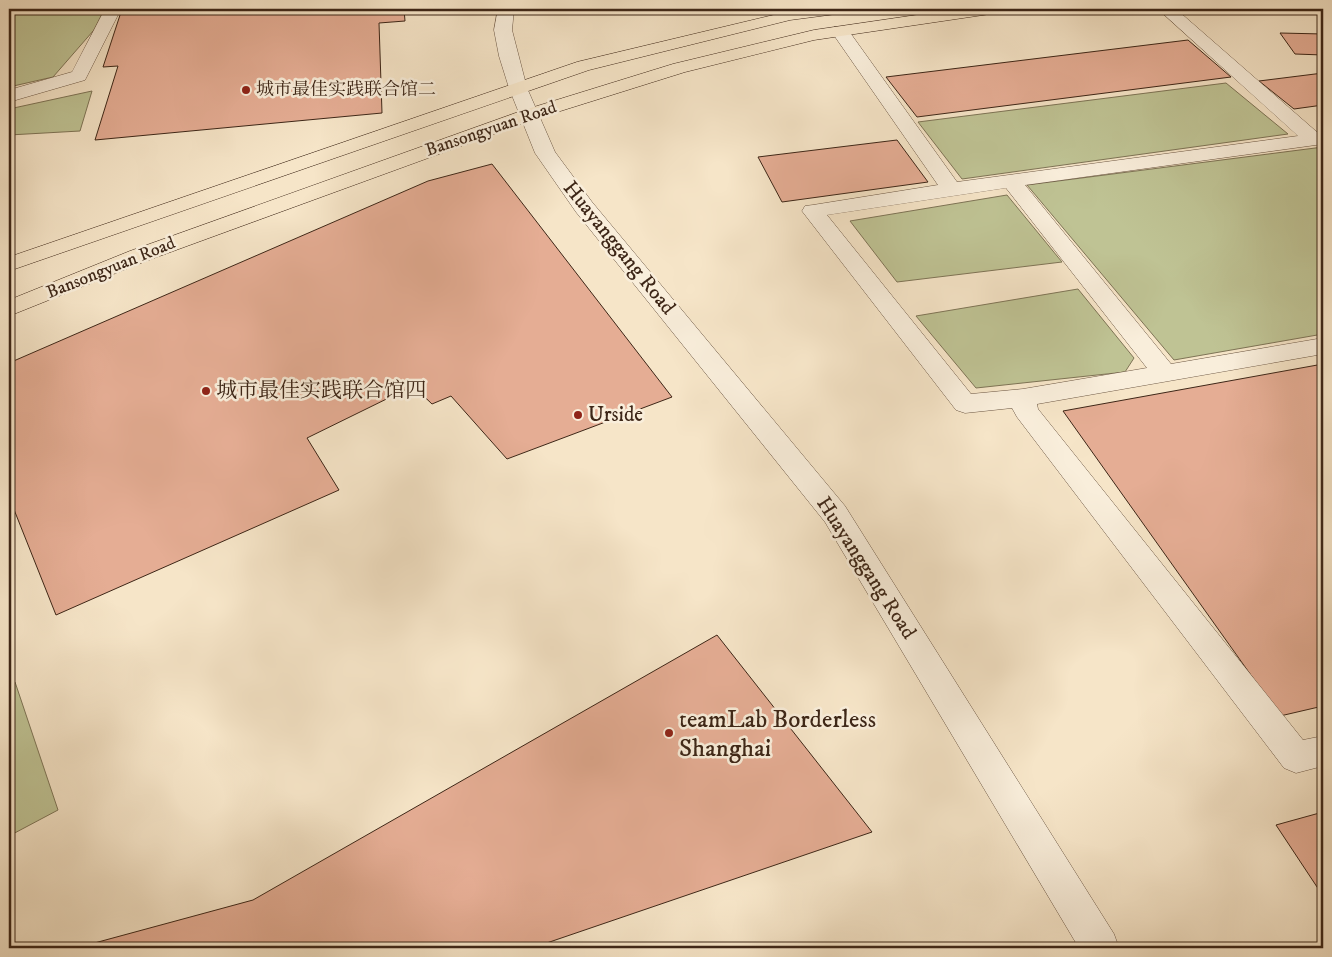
<svg xmlns="http://www.w3.org/2000/svg" width="1332" height="957" font-family="'IM FELL DW Pica','Noto Serif SC',serif">
	<rect width="100%" height="100%" fill="#f6e5c8"/>
	<filter id="stains"><feTurbulence type="fractalNoise" baseFrequency=".004" numOctaves="4"/><feColorMatrix values="0 0 0 0 .2 0 0 0 0 .09 0 0 0 0 .02 0 0 0 .5 -.17"/></filter>
	<radialGradient id="worn" r=".72"><stop offset=".6" stop-color="#630" stop-opacity="0"/><stop offset="1" stop-color="#630" stop-opacity=".3"/></radialGradient>
	<path fill="#bfc394" stroke="#7e7456" d="M9,9h88l10,6 -54,62 -44,10z
		M1226,83l62,51 -326,45 -44,-57z
		M92,91l-12,40 -71,4v-26z
		M1323,147v187l-149,26 -147,-175z
		M1007,195l55,67 -165,20 -47,-61z
		M1078,289l56,69 -9,14 -149,16 -60,-72z
		M15,682l43,128 -49,26v-151z"/>
	<path fill="#e5ad94" stroke="#3d2617" d="M122,9h282l1,12 -26,2 3,90 -287,27 23,-74 -15,1z
		M1280,33l43,1v21l-28,-1z
		M1188,40l43,37 -314,40 -31,-40z
		M1323,73v32l-29,4 -35,-28z
		M897,140l31,42 -146,20 -24,-45z
		M492,164l180,233 -165,62 -56,-63 -19,8 -19,-18 -106,52 32,52 -283,125 -47,-118v-134l419,-182z
		M1323,364v342l-43,10 -217,-305z
		M717,635l155,197 -340,116h-456l177,-48z
		M1323,812v84l-47,-71z"/>
	<g fill="none" stroke-linecap="round" stroke-linejoin="round">
		<g stroke="#6b5643" stroke-width="1">
			<path id="minor" d="M105,9h16l-36,71 -76,22v-12l63,-18z
				M498,9h16l-2,21 15,58 28,64 37,50 253,304 269,428 5,14h-40l-254,-426 -249,-310 -41,-59 -26,-65 -10,-32 -5,-26z
				M1158,9h18l142,124 5,-1v12l-298,41 146,179 152,-26v16l-286,50 1,5 265,331 20,-4v30l-27,7 -12,-5 -267,-351 -5,-9 -47,5 -9,-3 -154,-199 3,-5 8,-1 125,-20 -107,-154 3,-4h12l111,155 341,-46zM1006,188l141,180 -124,21 -52,5 -144,-179z"/>
		</g>
		<g stroke="#3d2617" stroke-width="1">
			<path id="major" d="M799,9h45l-2,4 -6,1 -46,6 -201,50 -580,201v-14l568,-195z
				M958,9h40l-2,4 -6,1 -176,26 -129,32 -150,47 -389,142 -137,55v-16l121,-49 391,-140 152,-47 141,-34z"/>
		</g>
		<use href="#minor" fill="#f9eedb" fill-rule="evenodd"/>
		<use href="#major" fill="#f6e5c8" fill-rule="evenodd"/>
	</g>
	<g fill="#8f2418" stroke="#f9eedb" stroke-width="2">
		<circle cx="246" cy="90" r="5"/>
		<circle cx="206" cy="391" r="5"/>
		<circle cx="578" cy="415" r="5"/>
		<circle cx="669" cy="733" r="5"/>
	</g>
	<g text-anchor="middle" dominant-baseline="central" stroke-width="5" stroke-linejoin="round" paint-order="stroke">
		<g font-size="18" fill="#3d2617" stroke="#f9eedb" text-anchor="start">
			<text x="256" y="90">城市最佳实践联合馆二</text>
		</g>
		<g font-size="18" fill="#3d2617" stroke="#f9eedb">
			<text transform="translate(491 129) rotate(-19)">Bansongyuan Road</text>
			<text transform="translate(111 268) rotate(-22)">Bansongyuan Road</text>
		</g>
		<g font-size="21" fill="#3d2617" stroke="#f9eedb">
			<text transform="translate(619 248) rotate(51)">Huayanggang Road</text>
			<text transform="translate(866 568) rotate(57)">Huayanggang Road</text>
		</g>
		<g font-size="21" fill="#3d2617" stroke="#f9eedb" text-anchor="start">
			<text x="216" y="391">城市最佳实践联合馆四</text>
			<text x="588" y="415">Urside</text>
		</g>
		<g font-size="25" fill="#3d2617" stroke="#f9eedb" text-anchor="start">
			<text x="679" y="719">teamLab Borderless<tspan x="679" dy="29">Shanghai</tspan></text>
		</g>
	</g>
	<rect width="1332" height="957" fill="none" stroke="#f6e5c8" stroke-width="30"/>
	<rect x="10" y="10" width="1312" height="937" fill="none" stroke="#3d2617" stroke-width="2.5"/>
	<rect x="15" y="15" width="1302" height="927" fill="none" stroke="#3d2617"/>
	<rect width="100%" height="100%" filter="url(#stains)"/>
	<rect width="100%" height="100%" fill="url(#worn)"/>
</svg>
